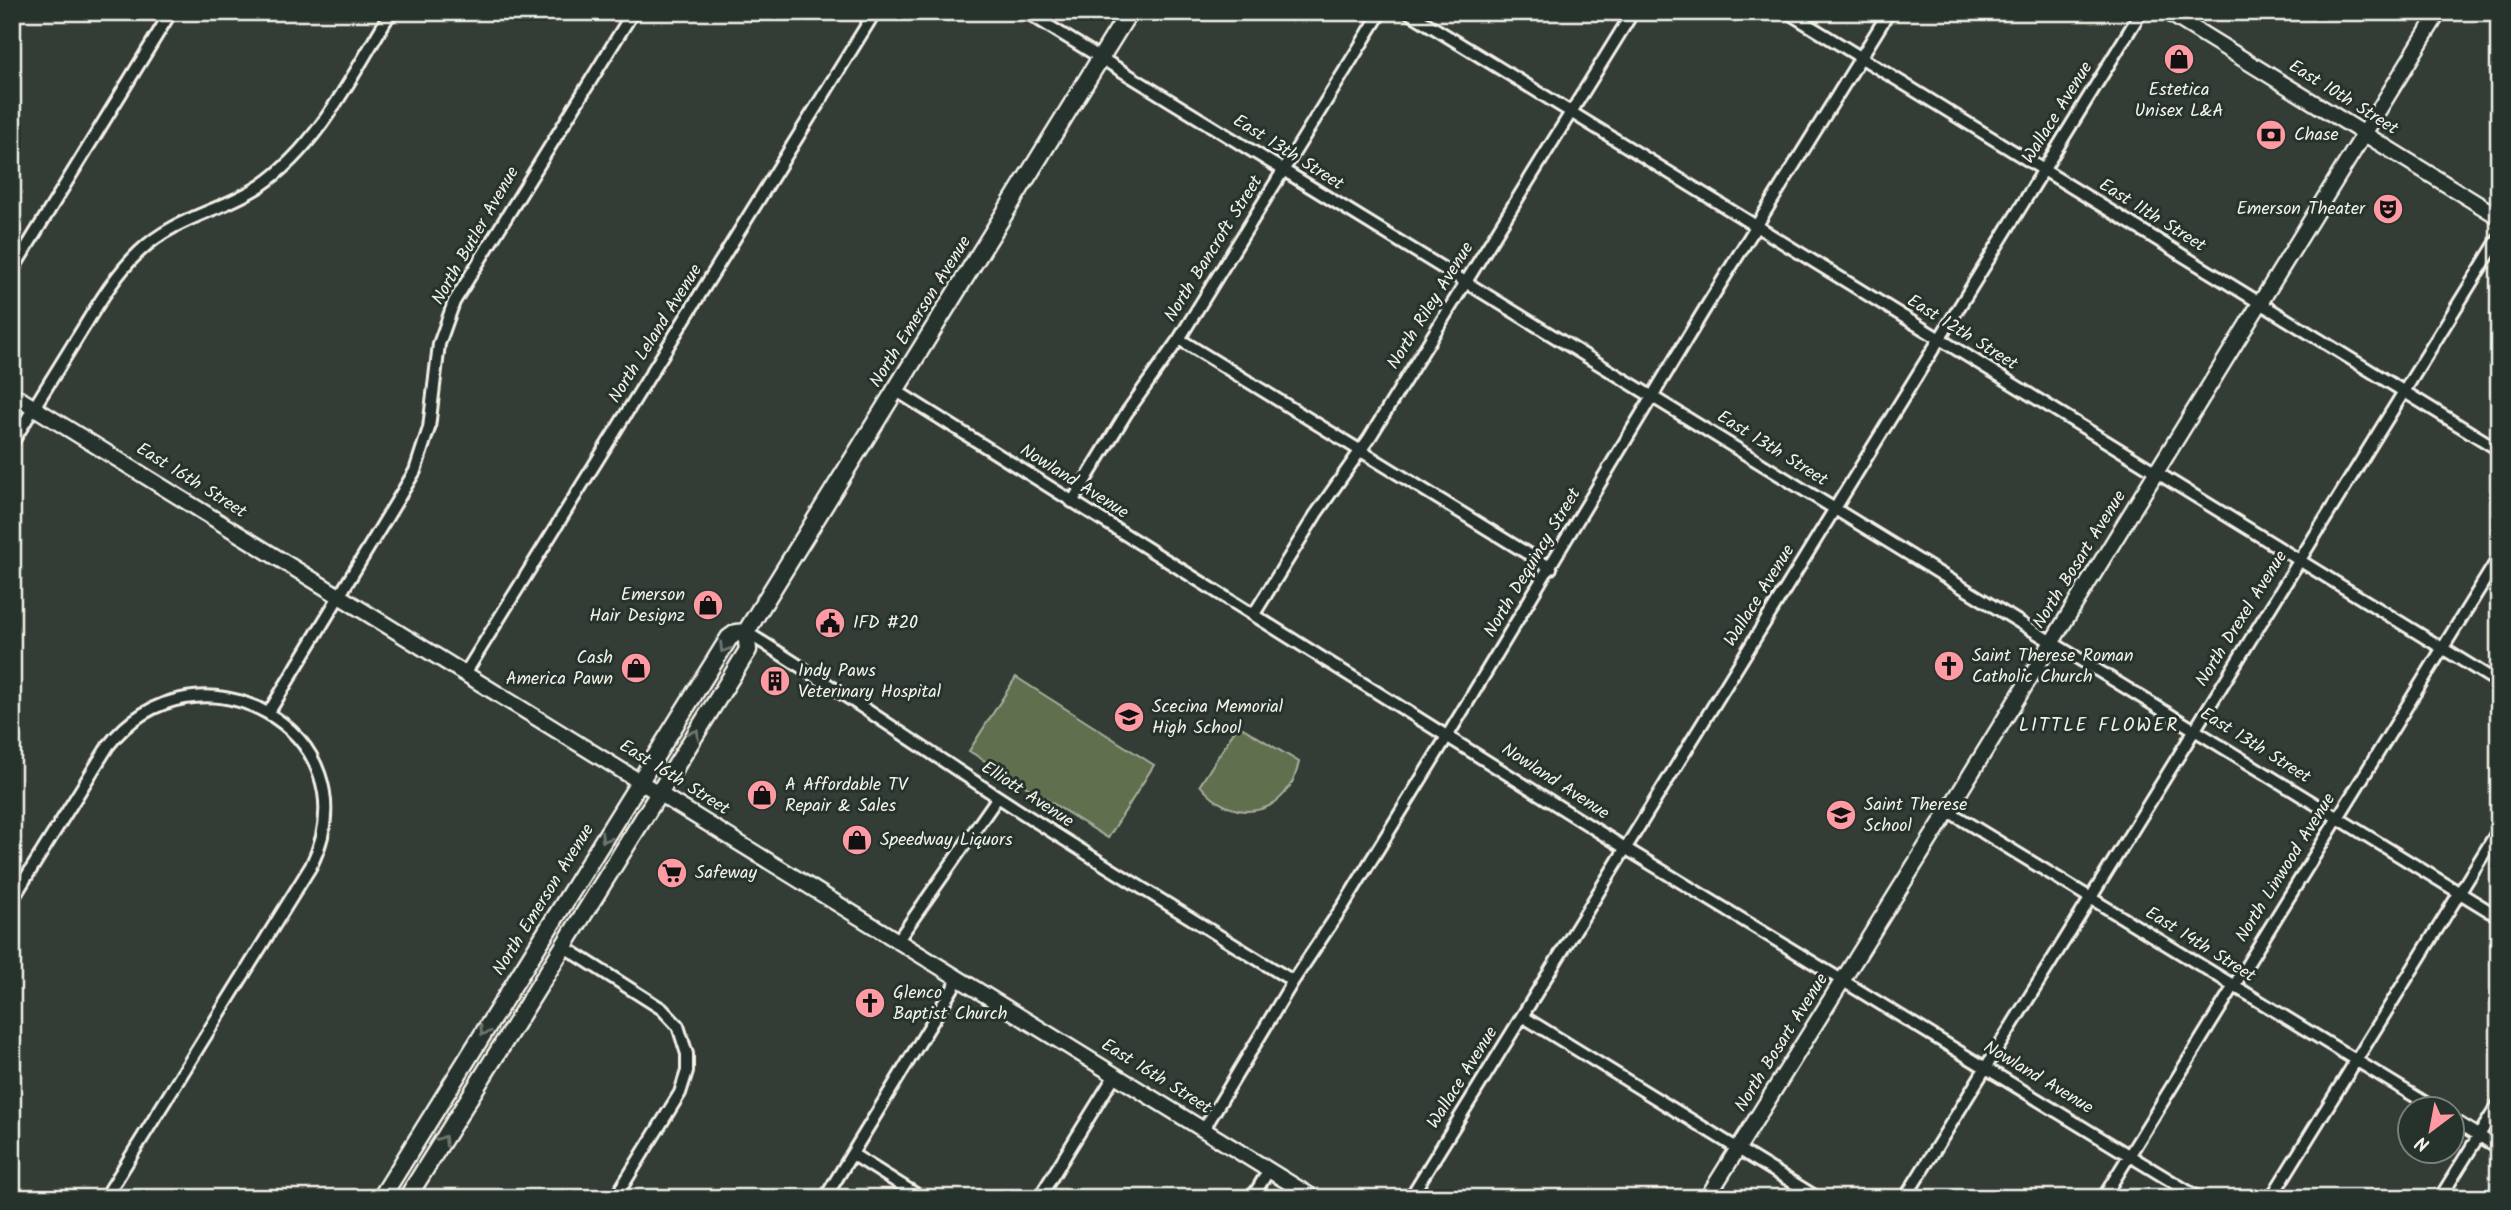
<svg xmlns="http://www.w3.org/2000/svg" width="2511" height="1210" font-family="Kalam,sans-serif">
	<rect width="100%" height="100%" fill="#343c36"/>
	<filter id="ink" filterUnits="userSpaceOnUse"><feTurbulence type="fractalNoise" baseFrequency=".0143" numOctaves="2"/><feDisplacementMap in="SourceGraphic" scale="14" xChannelSelector="R" yChannelSelector="G"/><feConvolveMatrix kernelMatrix="1 2 1 2 8 2 1 2 1" color-interpolation-filters="sRGB"/></filter>
	<g filter="url(#ink)">
		<path fill="#606f50" stroke="#aab09c" stroke-width="2" d="M1016,677l138,88 -46,73 -139,-87z
			M1238,725l61,37c-11,55 -66,65 -99,23z"/>
		<g fill="none" stroke-linecap="round" stroke-linejoin="round">
			<g stroke="#f4f1e8" stroke-width="16">
				<path id="street" d="M1026,12l1473,905
					M1408,12l1091,671
					M1787,12l712,438
					M12,271l159,-259
					M1179,339l372,229
					M895,390l730,458 574,350
					M12,443c22,-35 43,-70 65,-105 19,-30 36,-61 62,-86 36,-35 81,-40 121,-66 59,-40 94,-114 131,-174
					M1072,502l55,-90 52,-73 202,-327
					M1254,614l62,-100 54,-77 263,-425
					M746,632c84,52 166,109 249,163 98,64 198,125 298,186
					M466,672l409,-660
					M269,712l146,-241 14,-43 10,-84 15,-42 179,-290
					M1948,811l486,297
					M12,900l96,-154c88,-114 269,-14 203,120l-206,332
					M898,940l100,-143
					M563,946l99,63 16,17 9,28v17l-7,22 -65,105
					M1522,1016l296,182
					M2452,1119l47,29
					M1204,1129l89,-148 52,-78 103,-168 255,-423 186,-300
					M852,1154l70,44
					M825,1198l134,-220
					M1039,1198l76,-123
					M1252,1198l17,-28
					M1410,1198l731,-1186
					M1905,1198l594,-960
					M2103,1198l396,-641
					M2271,1198l228,-369
					M2440,1198l59,-95"/>
			</g>
			<g stroke="#f4f1e8" stroke-width="19">
				<path id="secondary" d="M2167,12l332,205
					M12,394l1302,804
					M1707,1198l241,-387 491,-799"/>
			</g>
			<g stroke="#f4f1e8" stroke-width="21">
				<path id="primary" d="M381,1198l348,-560 7,-5 10,-1
					M407,1198l341,-548 -2,-18 383,-620"/>
			</g>
			<use href="#street" stroke="#26332d" stroke-width="10"/>
			<use href="#secondary" stroke="#26332d" stroke-width="14"/>
			<use href="#primary" stroke="#26332d" stroke-width="16"/>
		</g>
		<defs><path id="oneway-chevron" d="M-2-3.5L2.5 0L-2 3.5" fill="none" stroke-width="1.6" stroke-linecap="round" stroke-linejoin="round" transform="scale(1.75)"/></defs>
		<g stroke="#6e766e">
			<use href="#oneway-chevron" transform="translate(724 648) rotate(122)"/>
			<use href="#oneway-chevron" transform="translate(695 734) rotate(-58)"/>
			<use href="#oneway-chevron" transform="translate(605 838) rotate(122)"/>
			<use href="#oneway-chevron" transform="translate(484 1031) rotate(122)"/>
			<use href="#oneway-chevron" transform="translate(443 1140) rotate(-58)"/>
		</g>
	</g>
	<defs>
		<g id="shop-disc" transform="scale(1.575)"><circle r="9.5" fill="#ff9aa2" stroke="#26332d"/><path d="M-5-2.5h2.3a2.7 3.5 0 0 1 5.4 0H5L5.5 6h-11ZM-1.5-2.5h3a1.5 2.3 0 0 0-3 0Z" fill="#111"/></g>
		<g id="bank-disc" transform="scale(1.575)"><circle r="9.5" fill="#ff9aa2" stroke="#26332d"/><path d="M-6-4H6V4H-6ZM0-2.3a2.3 2.3 0 1 0 0 4.6a2.3 2.3 0 1 0 0-4.6Z" fill="#111"/></g>
		<g id="theatre-disc" transform="scale(1.575)"><circle r="9.5" fill="#ff9aa2" stroke="#26332d"/><path d="M-5-5.5Q0-4 5-5.5V0Q5 5 0 6Q-5 5-5 0ZM-3.3-2.5H-1v1.5H-3.3ZM1-2.5H3.3v1.5H1ZM-2.8 1Q0 5.5 2.8 1Z" fill="#111"/></g>
		<g id="civic-disc" transform="scale(1.575)"><circle r="9.5" fill="#ff9aa2" stroke="#26332d"/><path d="M-.6-6.5H3V-4.5H.6V-3L4-1V1h2V6H-6V1h2V-1L-.6-3ZM-1.2 2.5V6h2.4V2.5Z" fill="#111"/></g>
		<g id="church-disc" transform="scale(1.575)"><circle r="9.5" fill="#ff9aa2" stroke="#26332d"/><path d="M-1.2-6h2.4v3.5h3.3v2.4h-3.3V6h-2.4V-.1h-3.3v-2.4h3.3Z" fill="#111"/></g>
		<g id="building-disc" transform="scale(1.575)"><circle r="9.5" fill="#ff9aa2" stroke="#26332d"/><path d="M-4-6H4V6H1V3H-1V6H-4ZM-2.5-4.3h1.7v1.8h-1.7ZM.8-4.3h1.7v1.8H.8ZM-2.5-1h1.7V.8h-1.7ZM.8-1h1.7V.8H.8Z" fill="#111"/></g>
		<g id="school-disc" transform="scale(1.575)"><circle r="9.5" fill="#ff9aa2" stroke="#26332d"/><path d="M0-5L7-2L0 1L-7-2ZM-4 1L0 2.5L4 1V4Q0 6-4 4Z" fill="#111"/></g>
		<g id="supermarket-disc" transform="scale(1.575)"><circle r="9.5" fill="#ff9aa2" stroke="#26332d"/><path d="M-6-5.5h2.5l.6 2H6L4.5 2H-2.5L-4.4-4H-6ZM-1.5 3.2a1.3 1.3 0 1 0 .1 0ZM3 3.2a1.3 1.3 0 1 0 .1 0Z" fill="#111"/></g>
	</defs>
	<g fill-rule="evenodd">
		<use href="#shop-disc" x="2179" y="59"/>
		<use href="#bank-disc" x="2271" y="135"/>
		<use href="#theatre-disc" x="2388" y="209"/>
		<use href="#shop-disc" x="708" y="605"/>
		<use href="#civic-disc" x="830" y="623"/>
		<use href="#church-disc" x="1949" y="666"/>
		<use href="#shop-disc" x="636" y="668"/>
		<use href="#building-disc" x="775" y="681"/>
		<use href="#school-disc" x="1129" y="717"/>
		<use href="#shop-disc" x="762" y="795"/>
		<use href="#school-disc" x="1841" y="815"/>
		<use href="#shop-disc" x="857" y="840"/>
		<use href="#supermarket-disc" x="672" y="873"/>
		<use href="#church-disc" x="870" y="1003"/>
	</g>
	<g text-anchor="middle" dominant-baseline="central" stroke-width="6" stroke-linejoin="round" paint-order="stroke">
		<g font-size="18" fill="#f4f1e8" stroke="#26332d" text-anchor="start">
			<text x="2179" y="90" text-anchor="middle">Estetica<tspan x="2179" dy="21">Unisex L&amp;A</tspan></text>
			<text x="2294" y="135">Chase</text>
			<text x="2365" y="209" text-anchor="end">Emerson Theater</text>
			<text x="685" y="595" text-anchor="end">Emerson<tspan x="685" dy="21">Hair Designz</tspan></text>
			<text x="853" y="623">IFD #20</text>
			<text x="1972" y="656">Saint Therese Roman<tspan x="1972" dy="21">Catholic Church</tspan></text>
			<text x="613" y="658" text-anchor="end">Cash<tspan x="613" dy="21">America Pawn</tspan></text>
			<text x="798" y="671">Indy Paws<tspan x="798" dy="21">Veterinary Hospital</tspan></text>
			<text x="1152" y="707">Scecina Memorial<tspan x="1152" dy="21">High School</tspan></text>
			<text x="785" y="785">A Affordable TV<tspan x="785" dy="21">Repair &amp; Sales</tspan></text>
			<text x="1864" y="805">Saint Therese<tspan x="1864" dy="21">School</tspan></text>
			<text x="880" y="840">Speedway Liquors</text>
			<text x="695" y="873">Safeway</text>
			<text x="893" y="993">Glenco<tspan x="893" dy="21">Baptist Church</tspan></text>
		</g>
		<g font-size="18" fill="#f4f1e8" stroke="#26332d">
			<text transform="translate(2343 98) rotate(32)">East 10th Street</text>
			<text transform="translate(2058 113) rotate(-58)">Wallace Avenue</text>
			<text transform="translate(1288 153) rotate(32)">East 13th Street</text>
			<text transform="translate(2152 216) rotate(32)">East 11th Street</text>
			<text transform="translate(476 236) rotate(-60)">North Butler Avenue</text>
			<text transform="translate(1214 249) rotate(-58)">North Bancroft Street</text>
			<text transform="translate(1431 306) rotate(-58)">North Riley Avenue</text>
			<text transform="translate(921 312) rotate(-58)">North Emerson Avenue</text>
			<text transform="translate(1962 333) rotate(32)">East 12th Street</text>
			<text transform="translate(656 334) rotate(-58)">North Leland Avenue</text>
			<text transform="translate(1772 449) rotate(32)">East 13th Street</text>
			<text transform="translate(191 481) rotate(32)">East 16th Street</text>
			<text transform="translate(1074 482) rotate(32)">Nowland Avenue</text>
			<text transform="translate(2080 560) rotate(-58)">North Bosart Avenue</text>
			<text transform="translate(1533 563) rotate(-59)">North Dequincy Street</text>
			<text transform="translate(1760 596) rotate(-58)">Wallace Avenue</text>
			<text transform="translate(2242 619) rotate(-58)">North Drexel Avenue</text>
			<text transform="translate(2255 746) rotate(32)">East 13th Street</text>
			<text transform="translate(674 778) rotate(32)">East 16th Street</text>
			<text transform="translate(1555 782) rotate(33)">Nowland Avenue</text>
			<text transform="translate(1027 795) rotate(33)">Elliott Avenue</text>
			<text transform="translate(2286 868) rotate(-58)">North Linwood Avenue</text>
			<text transform="translate(544 900) rotate(-58)">North Emerson Avenue</text>
			<text transform="translate(2200 945) rotate(32)">East 14th Street</text>
			<text transform="translate(1782 1043) rotate(-58)">North Bosart Avenue</text>
			<text transform="translate(1156 1077) rotate(32)">East 16th Street</text>
			<text transform="translate(1463 1078) rotate(-58)">Wallace Avenue</text>
			<text transform="translate(2038 1078) rotate(31)">Nowland Avenue</text>
		</g>
		<g font-size="19" letter-spacing="2" fill="#f4f1e8" stroke="#26332d">
			<text x="2099" y="726">LITTLE FLOWER</text>
		</g>
	</g>
	<rect width="2511" height="1210" fill="none" stroke="#26332d" stroke-width="42"/>
	<rect x="21" y="21" width="2469" height="1168" fill="none" stroke="#f4f1e8" stroke-width="2.5" filter="url(#ink)"/>
	<g transform="translate(2431 1130) rotate(212)"><circle r="33" fill="#26332d" stroke="#787f78" stroke-width="2"/>
	<path d="M0-5L12 26L0 18L-12 26Z" fill="#ff9aa2"/>
	<text y="-10" font-size="19" font-weight="bold" text-anchor="middle" fill="#f4f1e8">N</text>
	</g>
</svg>
